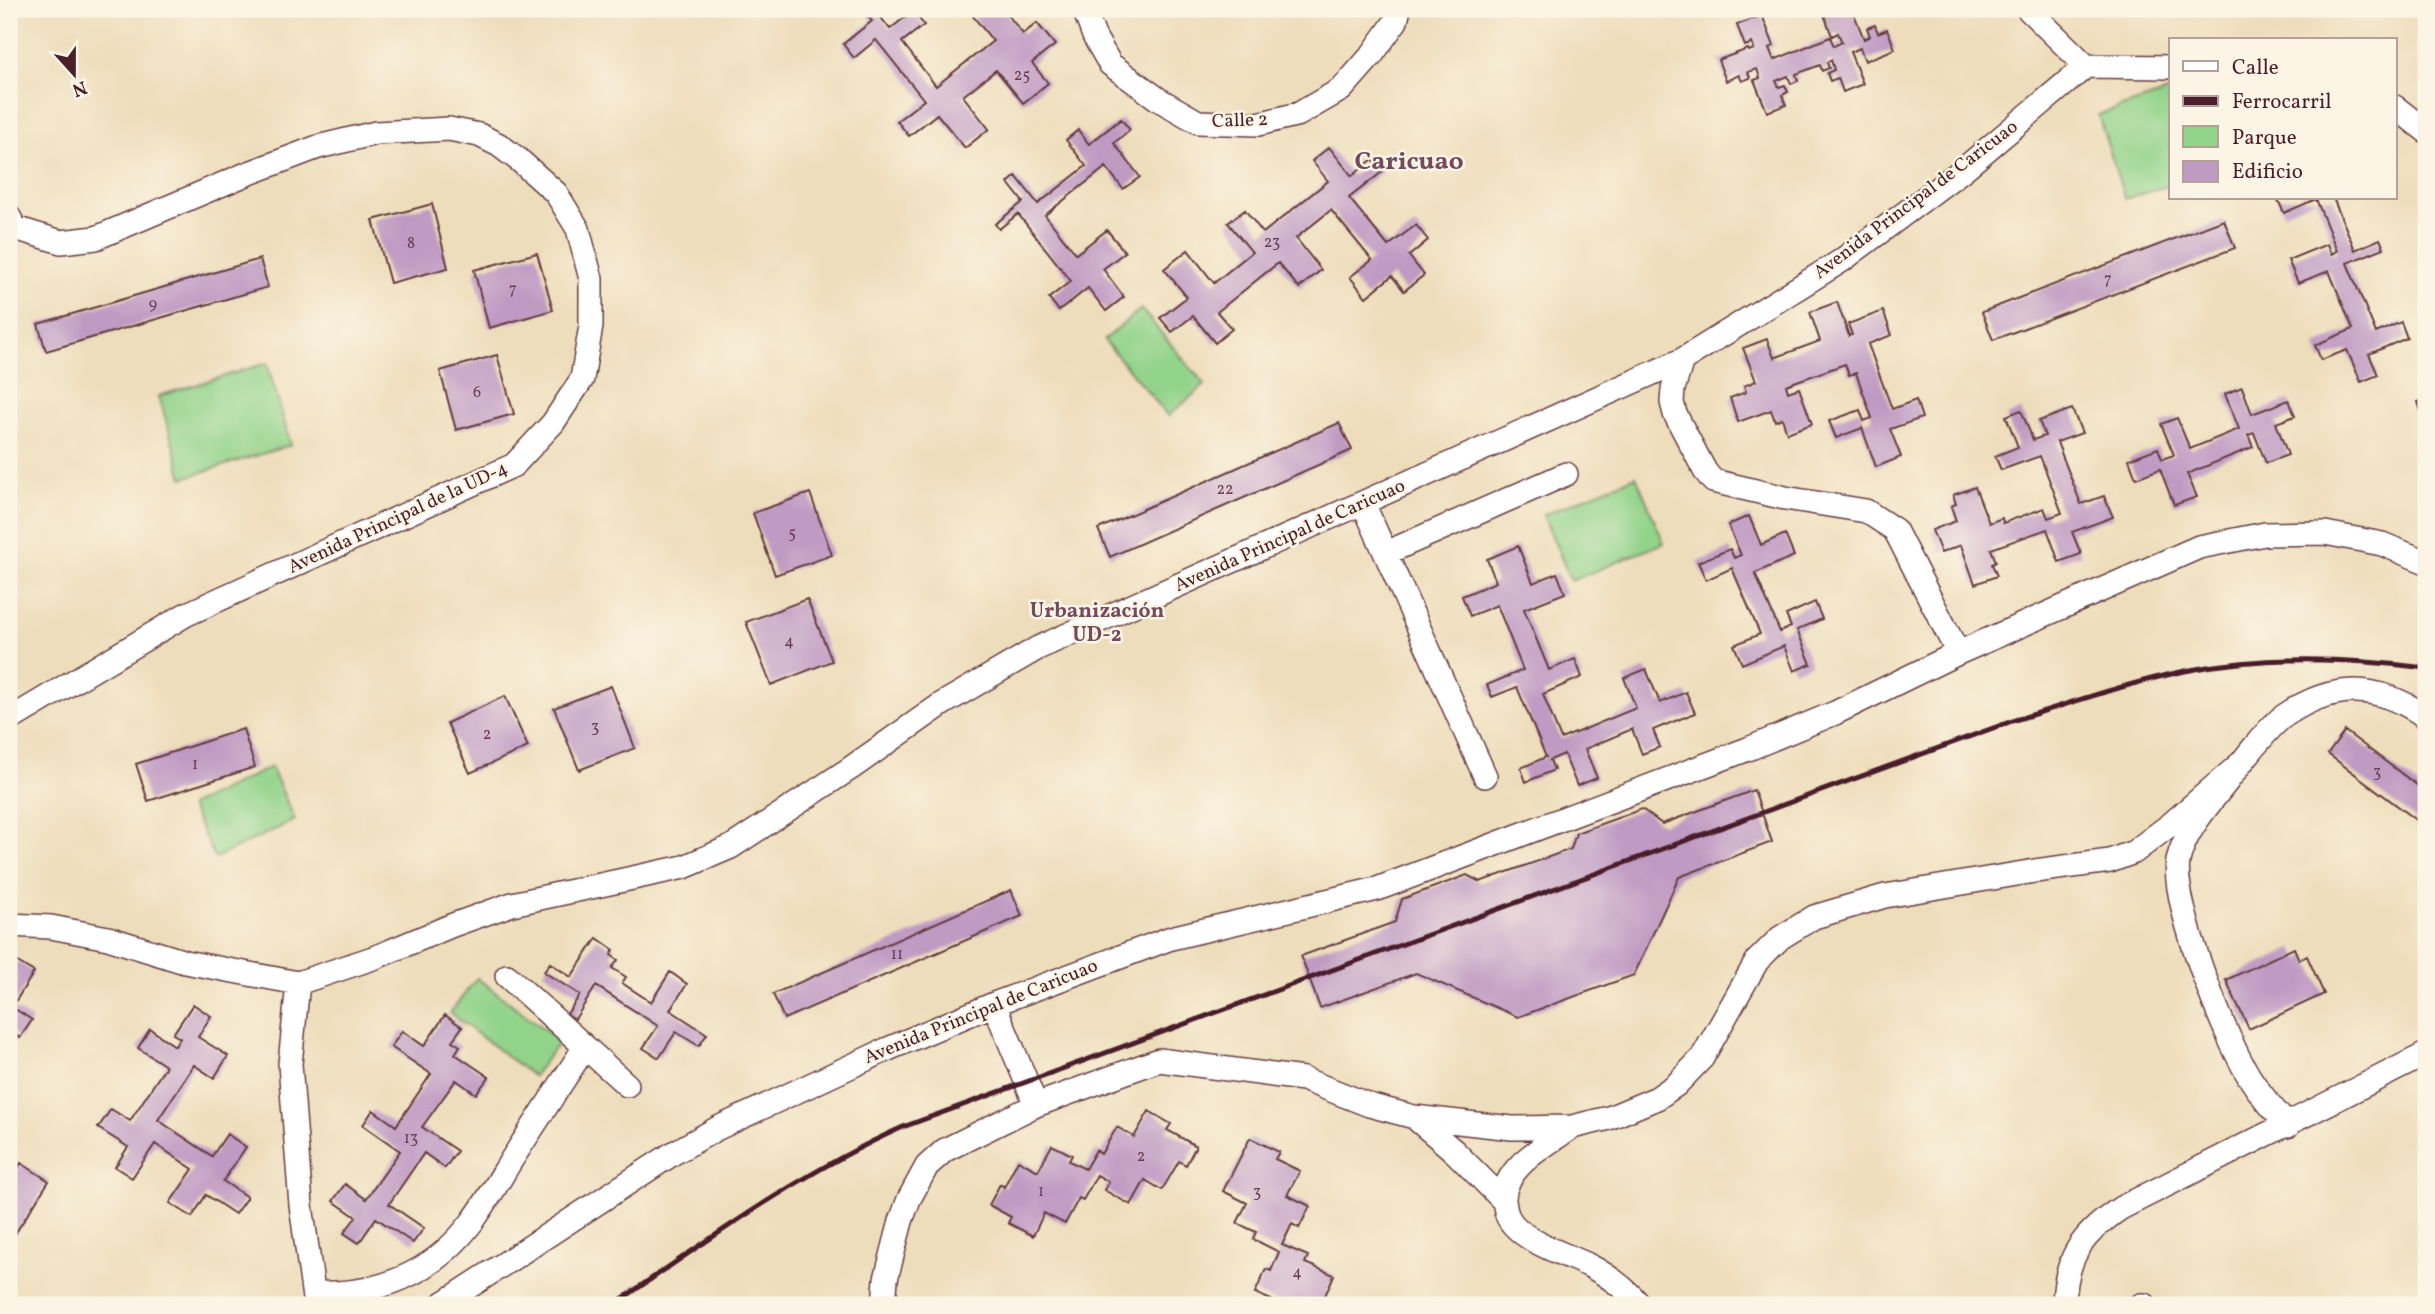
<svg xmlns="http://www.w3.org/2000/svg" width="2435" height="1314" font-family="Vollkorn,serif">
	<rect width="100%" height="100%" fill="#fcf5e5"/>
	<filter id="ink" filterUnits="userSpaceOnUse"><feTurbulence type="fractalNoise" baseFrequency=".0143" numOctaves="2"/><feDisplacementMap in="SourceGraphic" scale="14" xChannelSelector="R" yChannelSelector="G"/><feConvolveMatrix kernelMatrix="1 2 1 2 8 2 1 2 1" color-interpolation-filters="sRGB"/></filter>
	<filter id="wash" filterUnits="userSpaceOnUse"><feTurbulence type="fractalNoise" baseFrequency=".00686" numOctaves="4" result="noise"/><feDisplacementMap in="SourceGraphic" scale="28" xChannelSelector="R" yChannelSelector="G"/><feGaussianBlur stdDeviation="1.57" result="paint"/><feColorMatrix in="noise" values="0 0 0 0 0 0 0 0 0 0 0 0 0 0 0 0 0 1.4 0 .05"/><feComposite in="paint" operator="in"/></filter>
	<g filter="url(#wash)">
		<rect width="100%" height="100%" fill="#edb"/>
		<path fill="#92d38a" stroke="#6e795a" stroke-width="2" d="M2171,91v94l-46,14 -27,-84z
			M1141,309l64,76 -37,31 -64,-76z
			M267,363l24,82 -108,33 -24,-82z
			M1636,476l28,67 -93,38 -28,-66z
			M271,767l24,53 -80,38 -25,-52z
			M477,978l83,63 -27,35 -83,-63z"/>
		<g id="blocks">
			<path fill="#bf9ac3" d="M862,9h12l16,20 23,-18 11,14 -22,17 34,44 57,-45 -21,-26 8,-6h23l20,25 14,-11 18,22 -23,18 16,20 -25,20 -27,-33 -33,26 26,33 -24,19 -28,-34 -28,22 -12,-15 27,-21 -48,-60 -22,18 -11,-14 29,-23z
				M1822,9h30l12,30 6,-3 -3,-8 8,-3 3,8 9,-4 8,20 -30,12 -5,-13 -10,4 13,32 -20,8 -5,-14 -8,3 -3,-8 7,-3 -3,-10 -4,2 2,6 -7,3 -2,-6 -24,9 2,7 -7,3 -3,-8 -12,5 3,6 6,-2 3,7 -6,3 4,10 -19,7 -13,-32 6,-2 -3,-9 -9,3 2,6 -8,3 -3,-6 -13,6 -8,-21 30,-11 1,2 5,-2 -2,-6 -7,3 -8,-21 25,-10 12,31 -5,2 5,12 56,-23 4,9 8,-4 -4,-9 -6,3z
				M1121,119l9,11 -16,13 26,34 -17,12 -17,-22 -61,48 31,39 31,-24 18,22 -22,17 21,28 -18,14 -18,-23 -29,23 -10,-13 22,-17 -53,-67 -19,15 -4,-5 28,-22 -15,-19 8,-7 22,28 48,-38 -20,-26 12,-10 11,14z
				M1329,147l23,29 21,-17 9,13 -33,26 39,48 28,-21 12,15 -19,16 15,19 -20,16 -12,-15 -26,21 -16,-20 22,-17 -41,-50 -35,28 25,32 -22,18 -21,-25 -61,49 15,17 -17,14 -22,-27 -21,16 -12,-14 27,-21 -23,-28 24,-19 26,33 38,-31 -24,-29 17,-13 18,23 65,-52 -16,-20z
				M2277,198h56l22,52 25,-11 4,9 -37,15 29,70 25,-11 6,16 -38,16 9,21 -17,7 -14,-32 -26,10 -6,-15 38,-16 -24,-58 -31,12 -10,-23 39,-16 4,10 6,-3 -21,-52 -32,14z
				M432,204l16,64 -58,15 -17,-63z
				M2224,220l11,28 -242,92 -11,-28z
				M537,253l16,57 -64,18 -15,-58z
				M260,259l8,28 -222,64 -8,-27z
				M1837,302l12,34 3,-1 -4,-11 35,-13 9,24 -24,9 24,65 24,-9 6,18 -32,11 11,28 -25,10 -14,-39 -26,10 -7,-17 31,-11 4,11 8,-3 -16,-45 -7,2 -4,-11 -59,21 2,7 11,-4 13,36 -25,9 -5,-15 -7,3 -4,-11 -33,12 -8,-24 16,-6 -2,-6 12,-5 -13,-33 24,-9 7,19 46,-17 -10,-29z
				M497,355l17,59 -58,16 -16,-59z
				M2242,387l10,27 37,-14 6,16 -19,7 12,32 -22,8 -12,-30 -6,2 5,12 -66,27 10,23 -23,8 -14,-36 -24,9 -7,-19 29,-11 4,11 12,-4 -13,-31 16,-6 13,31 49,-20 -14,-35z
				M2426,399v16l-3,1 -5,-14z
				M2072,409l10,24 -25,9 24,62 23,-8 9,21 -41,15 9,22 -22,8 -12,-33 -56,20 5,13 -4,2 5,12 -22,8 -14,-39 -20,8 -9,-23 24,-9 -5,-15 5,-2 -3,-9 22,-8 14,36 13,-5 1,5 41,-15 4,10 14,-5 -22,-57 -39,14 -6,-14 23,-9 -12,-31 15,-6 12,30 12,-4 -6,-15z
				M1339,423l13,27 -242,107 -12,-28z
				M810,493l22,62 -57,20 -22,-62z
				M1749,516l12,29 24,-11 9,22 -39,17 25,59 11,-5 -5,-12 29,-13 7,17 -25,11 14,34 -17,7 -10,-25 -42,18 -8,-19 26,-11 -28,-66 -26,12 -8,-18 32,-13 4,9 7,-3 -13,-30z
				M1518,546l15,37 24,-10 8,20 -41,16 25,61 26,-11 7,18 -39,17 18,45 75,-31 -12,-30 22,-9 14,34 26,-11 9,21 -42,17 7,17 -18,7 -10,-25 -47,20 12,29 -20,8 -13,-32 -14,6 4,10 -28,12 -5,-14 25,-11 -29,-70 -25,10 -5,-12 36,-15 -26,-65 -27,11 -8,-20 34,-14 -9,-23z
				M807,599l25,62 -61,24 -25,-63z
				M611,686l24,62 -56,22 -25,-62z
				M505,696l23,51 -58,26 -23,-50z
				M243,729l12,38 -107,34 -12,-37z
				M2345,731l81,61v35l-98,-73z
				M1754,790l18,52 -93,35 -45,98 -116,42 -102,-44 -96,35 -19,-52 94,-34 7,-23 65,-24 13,7 91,-33 5,-16 66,-24 20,15z
				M1011,890l11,26 -238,103 -11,-25z
				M597,938l17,12 -3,5 7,5 -6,8 14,9 -4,6 29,19 19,-30 17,12 -17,26 37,24 -8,12 -23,-14 -17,26 -16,-10 15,-22 -62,-40 -21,33 -8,-5 13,-19 -36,-23 6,-9 21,14z
				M2294,948l5,12 8,-4 17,38 -75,35 -23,-49z
				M16,961l18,11 -22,35 20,13 -12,18 -11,-8v-58z
				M193,1004l18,12 -13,21 30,19 -14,22 -20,-13 -36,55 54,36 15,-22 19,13 -23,34 24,16 -12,17 -29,-19 -14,22 -22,-14 23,-34 -38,-25 -23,34 -17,-11 13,-20 -30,-19 13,-19 19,12 36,-55 -28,-18 12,-19 25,17 5,-8 -7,-4z
				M445,1015l17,12 -10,14 8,5 -5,8 34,23 -13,17 -20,-14 -34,47 35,24 -12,17 -21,-15 -35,51 35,24 -11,15 -37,-25 -17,25 -15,-10 12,-16 -23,-16 12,-17 21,15 34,-48 -37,-26 10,-15 23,16 35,-52 -40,-27 11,-16 22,15z
				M1149,1111l22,13 -4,6 29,16 -10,19 -7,-4 -17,29 -17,-10 -14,25 -27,-15 5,-8 -12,-7 -14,25 -4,-2 -14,26 -21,-11 -11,23 -25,-13 3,-6 -22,-12 11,-21 4,3 14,-27 20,11 14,-26 20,10 -3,6 16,8 11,-19 5,4 16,-27 17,10z
				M1250,1138l29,14 -4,7 25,12 -13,24 23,11 -11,22 -7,-4 -10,21 26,11 -3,7 29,12 -10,23 16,7h-63l1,-2 -23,-10 11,-24 5,2 8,-19 -26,-13 3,-7 -19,-9 10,-20 -24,-12z
				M21,1163l28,18 -40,62v-61z"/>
		</g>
	</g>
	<g filter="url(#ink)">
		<use href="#blocks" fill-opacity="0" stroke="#633c41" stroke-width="2"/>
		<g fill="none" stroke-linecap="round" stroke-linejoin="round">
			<g stroke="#633c41" stroke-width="26">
				<path id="minor" d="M1084,9l10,27 16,28 48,35 40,23 60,2 41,-10 43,-25 29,-33 25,-35 3,-12
					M2028,9l58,57
					M2395,107l31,24
					M9,217l6,11 46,14 35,-4 148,-63 74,-28 58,-14 73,-4 30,6 20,10 20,15 37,33 22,36 13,50v47l-9,53 -29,44 -39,42 -329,150 -176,105
					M1682,360l-9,29 -1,13 3,12 30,57 8,10 72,17 81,13 29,19 63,123
					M1363,503l122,273
					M1386,553l180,-79
					M9,925l42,2 57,11 77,24 113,21 78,-26 77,-32 59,-21 172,-37 47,-20 120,-79 91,-64 96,-56 644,-288 159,-99 123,-92 122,-103 85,1
					M507,976l120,109
					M298,983l-8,81 11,141 14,100
					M994,1004l42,101
					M1414,1117l40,34 50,50c-2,-34 44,-57 68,-74
					M2288,1126c-12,-14 -24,-27 -34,-42 -26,-36 -83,-181 -76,-223 6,-29 30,-55 47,-77 14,-18 42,-56 59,-68 49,-34 94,-33 142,1
					M1504,1201c1,5 2,12 4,16 12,24 57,37 80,48 20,10 37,23 52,40
					M314,1293c63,3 119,-19 158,-71 15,-20 27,-42 40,-63 25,-38 49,-75 73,-112
					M441,1305l231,-151 46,-26 170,-79 106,-45 177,-66 206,-49 371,-140 87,-36 123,-60 241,-106 66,-13 60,-1 57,11 44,18
					M884,1305l2,-26 15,-58 8,-22 18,-33 18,-16 91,-45 123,-45 144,19 66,26 45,12 98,11 60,-1 37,-9 48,-20 19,-13 26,-27 55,-97 23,-23 34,-21 71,-21 150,-25 75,-10 24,-9 37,-28 69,-60
					M2064,1305c1,-48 18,-71 57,-97l305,-154
					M2141,1305h4"/>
			</g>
			<use href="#minor" stroke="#fff" stroke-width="23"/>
			<path stroke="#4a1f2b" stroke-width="5" d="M613,1305c94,-64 185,-131 290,-178l1112,-407c56,-17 113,-37 170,-49 80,-16 161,-13 241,-3"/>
		</g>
	</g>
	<g text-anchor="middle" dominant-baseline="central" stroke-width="5" stroke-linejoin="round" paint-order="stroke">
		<g font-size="16" fill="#673e51">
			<text x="1022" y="76">25</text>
			<text x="1272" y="243">23</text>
			<text x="411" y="244">8</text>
			<text x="2108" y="280">7</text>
			<text x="513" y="290">7</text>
			<text x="153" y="305">9</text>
			<text x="477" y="393">6</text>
			<text x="1225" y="490">22</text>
			<text x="792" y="534">5</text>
			<text x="789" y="642">4</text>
			<text x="595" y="728">3</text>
			<text x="487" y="735">2</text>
			<text x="195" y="765">1</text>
			<text x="2377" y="773">3</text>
			<text x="897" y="955">11</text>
			<text x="411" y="1139">13</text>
			<text x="1141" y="1157">2</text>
			<text x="1041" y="1192">1</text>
			<text x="1257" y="1193">3</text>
			<text x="1297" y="1273">4</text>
		</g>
		<g font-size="19" fill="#4a1f2b" stroke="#fcf5e5">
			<text transform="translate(1240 121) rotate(-2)">Calle 2</text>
			<text transform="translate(1916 200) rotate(-37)">Avenida Principal de Caricuao</text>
			<text transform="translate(398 518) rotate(-25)">Avenida Principal de la UD-4</text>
			<text transform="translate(1290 536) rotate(-24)">Avenida Principal de Caricuao</text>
			<text transform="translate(981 1012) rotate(-22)">Avenida Principal de Caricuao</text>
		</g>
		<g font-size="21" font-weight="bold" fill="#734a60" stroke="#fcf5e5">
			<text x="1097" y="611">Urbanización<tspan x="1097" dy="24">UD-2</tspan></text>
		</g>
		<g font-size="26" font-weight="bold" fill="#734a60" stroke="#fcf5e5">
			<text x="1409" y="162">Caricuao</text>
		</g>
	</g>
	<rect width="2435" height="1314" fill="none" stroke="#fcf5e5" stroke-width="35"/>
	<rect x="2169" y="38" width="228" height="161" fill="#fcf5e5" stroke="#b59f9b" stroke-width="2"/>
	<rect x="2183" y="61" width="35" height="10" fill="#ffffff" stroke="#b59f9b" stroke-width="2"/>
	<text x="2232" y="74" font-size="21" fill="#4a1f2b">Calle</text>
	<rect x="2183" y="96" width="35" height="10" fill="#4a1f2b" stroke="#b59f9b" stroke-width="2"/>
	<text x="2232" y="108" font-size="21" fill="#4a1f2b">Ferrocarril</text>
	<rect x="2183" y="126" width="35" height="21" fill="#92d38a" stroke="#b59f9b" stroke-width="2"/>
	<text x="2232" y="144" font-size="21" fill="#4a1f2b">Parque</text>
	<rect x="2183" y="161" width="35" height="21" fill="#bf9ac3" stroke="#b59f9b" stroke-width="2"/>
	<text x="2232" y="178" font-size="21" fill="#4a1f2b">Edificio</text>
	<g transform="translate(74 74) rotate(159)" stroke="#fcf5e5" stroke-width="5" paint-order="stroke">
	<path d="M0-5L12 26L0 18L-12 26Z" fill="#4a1f2b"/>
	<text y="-10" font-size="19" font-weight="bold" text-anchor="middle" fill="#4a1f2b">N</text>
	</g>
</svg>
